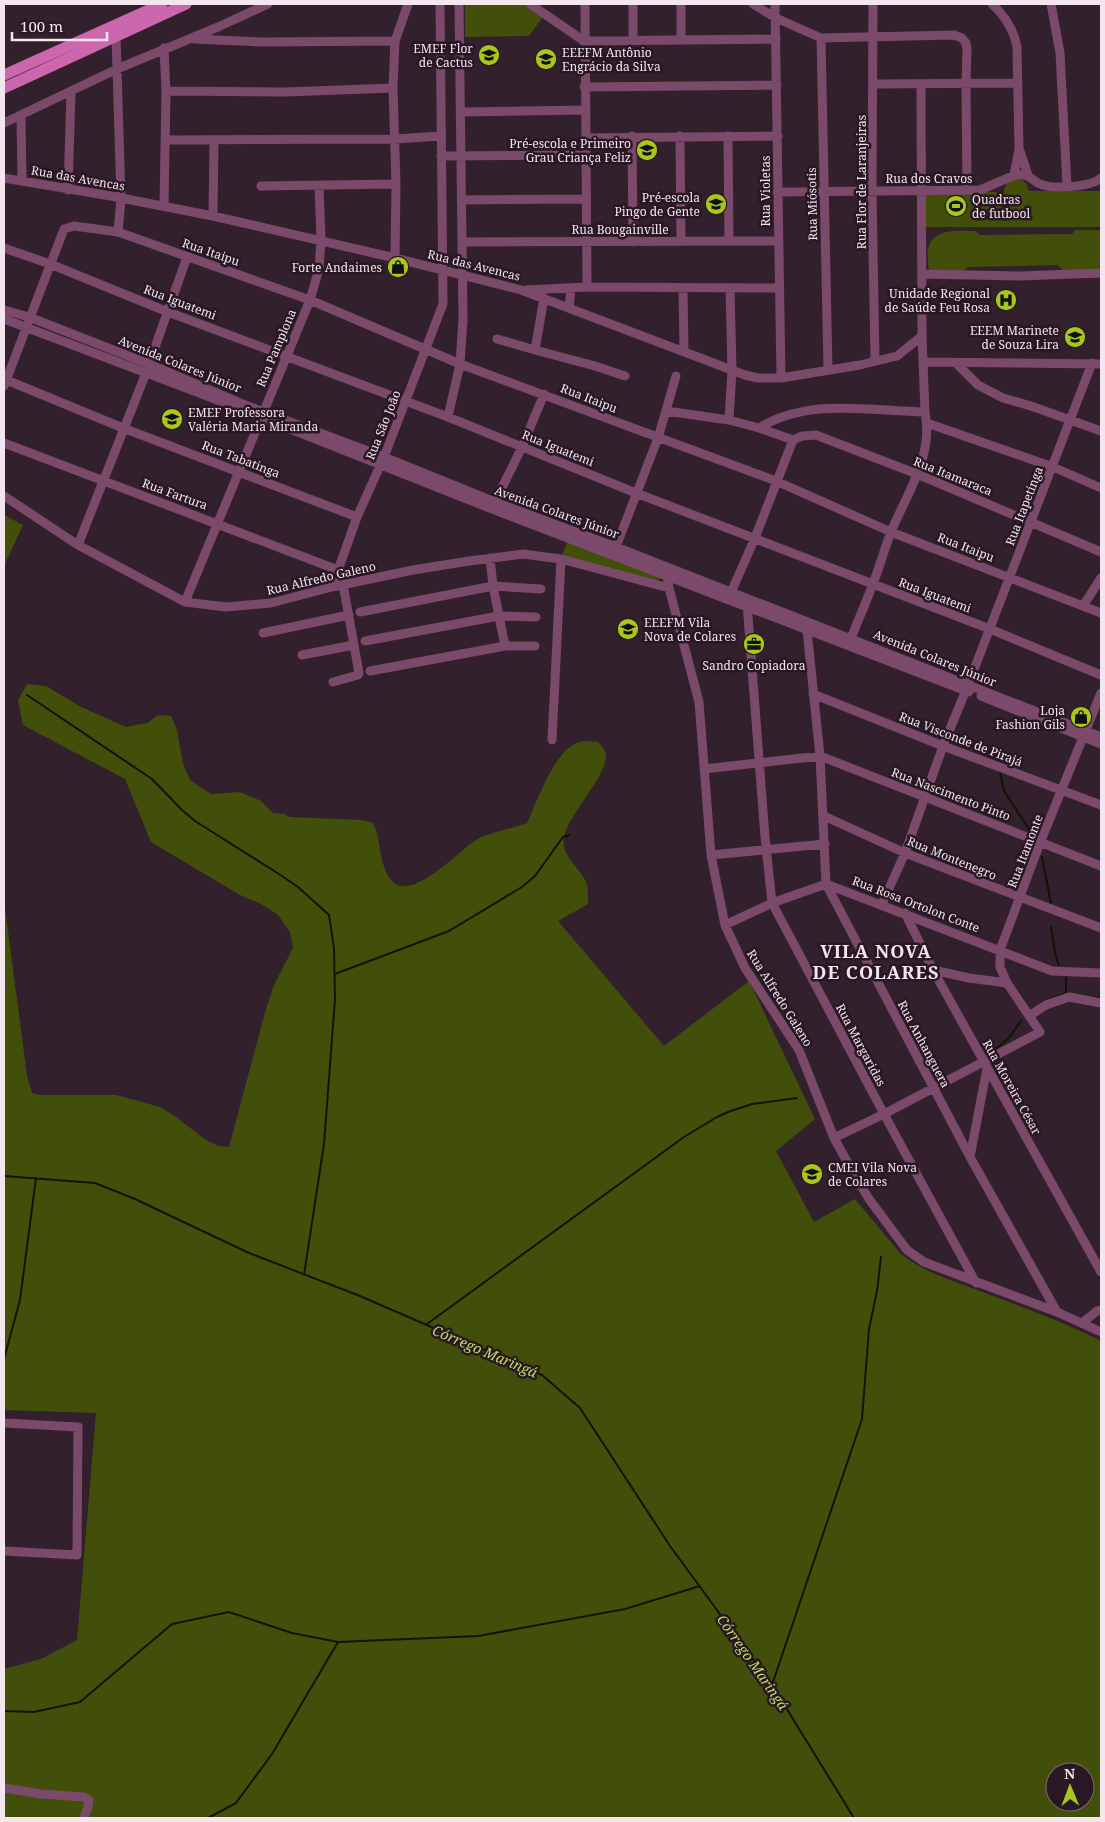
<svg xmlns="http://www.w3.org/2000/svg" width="1105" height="1822" font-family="'Noto Serif',serif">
	<rect width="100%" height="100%" fill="#33202d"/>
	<path fill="#424f0b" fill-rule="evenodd" d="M465,4h60l18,13 -14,19 -64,1z
		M1018,178l8,5 3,8h71l1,-7v43h-178v-35h81c1,-10 6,-12 14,-14z
		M1075,230h26v41h-37l-6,-6 -90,2 -6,6h-33c0,-8 -2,-17 -1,-24 5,-22 32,-18 48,-18l4,4 92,-1z
		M4,515l19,10 -19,41z
		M567,542l93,36 -2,3 -96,-25z
		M27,684l19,2 35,21 45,20 21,-4 11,-8 13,1 6,14 6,34 7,16 21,14 29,-2 21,9 12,12 11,1 6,3 72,3 11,3c9,17 5,42 19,58 19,22 68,-31 84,-41 11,-7 38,-12 51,-17 10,-21 26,-69 48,-79 8,-4 15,-3 23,-2 2,3 6,6 7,9 8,19 -37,63 -41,86 -4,19 17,31 23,47 1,6 1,14 1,20l-30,17 106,125 85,-65 66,138 -39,32 38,71 41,-23 45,54c23,19 53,28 80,38 41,16 82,30 121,50v477h-1097v-149l37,-10 36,-19 19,-227 -92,-3v-510l23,176 5,17 7,2h77l44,12 16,10 30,23 12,6 11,1 37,-138 8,-24 19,-37 -3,-16 -12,-17 -15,-10 -23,-10 -89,-53 -26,-63 -102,-54 -5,-25zM1055,1772h30v30h-30z"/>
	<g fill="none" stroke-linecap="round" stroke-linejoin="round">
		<path stroke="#101500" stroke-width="2" d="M27,695l125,84 30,31 13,11 84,53 19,13 31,28 5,33 1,51 -11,145 -20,131
			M1000,772l4,19 29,44
			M1042,857l9,46
			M1051,927l4,26 4,13
			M335,974l114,-43 73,-44 13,-11 28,-39 7,-2
			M1066,993v-16
			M1091,997l10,1
			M1048,1000l19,-7
			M988,1055l20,-16 13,-18
			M4,1176l91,7 40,16 114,54 111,43 182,79 38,33 90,138 102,139 82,133
			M427,1324l257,-187 33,-20 11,-5 24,-8 45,-6
			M4,1359l16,-59 16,-122
			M772,1685l90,-266 7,-90 8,-38 4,-34
			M4,1711l30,1 46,-10 92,-78 57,-12 63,21 46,9 140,-6 147,-27 75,-23
			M208,1818l28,-15 36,-49 66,-112"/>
		<path stroke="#7b496a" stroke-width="9" d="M530,4l54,37 192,-2
			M585,4l2,283
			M633,4v36
			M753,4l23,14 45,20 133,-3 8,3 4,5 1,6 -1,35 1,106
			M775,4l6,374
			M873,4l-1,187 3,170
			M992,4c13,12 22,26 25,43l2,102 -5,26
			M1051,4l9,49 7,133
			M116,36l5,163 -3,33
			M821,38l7,331
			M195,39l67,3 133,-1
			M681,40v-36
			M164,48l2,43 -2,115
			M874,84l143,-1
			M584,87l193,-2
			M166,91l119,1 108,-4
			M460,112l125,-2
			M21,116l1,65
			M4,123l113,-54 101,-42 50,-23
			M632,136l1,106
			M680,136l1,105
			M728,136l1,105
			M585,138l193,-2
			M165,140l229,-1 47,-3
			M1020,151l8,24
			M441,156l144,-1
			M4,178l107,18 102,20 182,42 126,32 224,85 13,3h23l79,-13 37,-9 25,-20
			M261,186l135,-2
			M68,190l3,-97
			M777,192l203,-2 35,-15c18,-2 15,7 28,10 13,4 48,2 58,-7
			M461,200l124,-1
			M213,216l1,-76
			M462,242l316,-1
			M4,248l46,16 118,48 280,105 188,76 354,136 111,46
			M395,258l1,-74 -3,-96 2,-47 13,-37
			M923,274l97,2 81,-3
			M683,289l1,62
			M526,290l61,-3 192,1
			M544,298l-9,52 60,16 30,10
			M569,308l2,-20
			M4,310l25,7 120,47 91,39 144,54 111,45 121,45 485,190
			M4,319l198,75 285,113 482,185
			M497,339l38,11
			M924,362l177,2
			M956,363l22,22 25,13 28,8 70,25
			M149,364l38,-107
			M4,379l119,49 234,89
			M4,386l60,-157 10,-3 44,6 192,68 150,64 316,117 115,51 210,81
			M666,411l63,9 30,8 34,12
			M448,417l12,-53 3,-44 -4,-316
			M729,420l3,-50 -2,-82
			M927,423l126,44 48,21
			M759,428c51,-31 110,-17 166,-16
			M793,440l9,-4 14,-1 101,39 184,78
			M4,443l334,127
			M4,496l74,49 107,57 41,5 45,-4 61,-16 81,-17 56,-9 54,-7 38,5 108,29
			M493,506l29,-59 22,-53
			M78,545l68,-172
			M614,552l44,-114 18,-62
			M490,558l3,28 12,60h30
			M666,572l3,16 30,114 12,153 14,70 20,43 54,82 35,88 17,31 18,30 38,51 17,12 133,50 44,20
			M332,587l25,-70 27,-60 59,-153 -3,-300
			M729,597l26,-59 38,-98
			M185,602l125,-302 9,-31 2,-29 -2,-55
			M747,603l18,234 7,66 112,211 92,169
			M1083,606l18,-28
			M360,612l133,-26 48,3
			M809,625l-2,5 13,126 6,128 144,273 87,155
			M263,633l86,-18
			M365,641l134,-25 37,1
			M849,644c7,-20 16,-38 23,-58 7,-17 12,-36 19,-54 16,-39 43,-76 34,-120l-3,-76 -1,-252
			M302,655l52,-10
			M370,671l135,-25
			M333,682l25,-7 1,-2 -16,-89
			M968,685l124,-322
			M813,694l130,52 158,59
			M981,696l120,48
			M552,740l9,-181
			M704,769l116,-13 281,110
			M824,816l81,37 196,75
			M711,855l114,-11
			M882,904l23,-51 38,-107 23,-56
			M905,913l28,57 168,302
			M725,925l47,-22 54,-19 226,87 49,2
			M933,970l36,8 38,5
			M1029,1016l17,-11 23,-8 32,6
			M834,1138l50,-24 156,-82 -33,-49 -7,-16v-17l40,-107 61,-150
			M970,1157l17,-89
			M1082,1323l15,-12 4,-1
			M4,1423l74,4 -1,128 -73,-4
			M4,1788l38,6 42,3 5,3 -1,7 -4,11"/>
		<path stroke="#cd67ad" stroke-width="11" d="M4,75l158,-71
			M4,88l182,-84"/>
	</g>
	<defs>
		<g id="school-disc" transform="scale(1.125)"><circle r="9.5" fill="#a9c71b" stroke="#291723"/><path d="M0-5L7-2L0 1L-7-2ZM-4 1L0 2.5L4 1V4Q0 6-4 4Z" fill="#111"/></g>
		<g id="stadium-disc" transform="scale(1.125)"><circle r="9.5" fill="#a9c71b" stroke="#291723"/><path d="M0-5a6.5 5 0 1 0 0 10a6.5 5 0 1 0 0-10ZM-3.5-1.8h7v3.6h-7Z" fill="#111"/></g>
		<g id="shop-disc" transform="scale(1.125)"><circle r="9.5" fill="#a9c71b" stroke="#291723"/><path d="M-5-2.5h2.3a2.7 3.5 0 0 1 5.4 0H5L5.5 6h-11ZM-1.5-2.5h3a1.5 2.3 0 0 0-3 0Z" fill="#111"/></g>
		<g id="hospital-disc" transform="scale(1.125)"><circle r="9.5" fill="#a9c71b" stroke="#291723"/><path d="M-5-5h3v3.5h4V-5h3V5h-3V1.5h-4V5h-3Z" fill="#111"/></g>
		<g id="office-disc" transform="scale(1.125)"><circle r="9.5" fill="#a9c71b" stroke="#291723"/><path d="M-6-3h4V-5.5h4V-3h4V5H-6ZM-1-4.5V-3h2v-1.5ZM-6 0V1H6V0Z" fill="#111"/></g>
	</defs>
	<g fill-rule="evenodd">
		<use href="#school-disc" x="489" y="55"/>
		<use href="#school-disc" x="546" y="59"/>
		<use href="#school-disc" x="647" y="150"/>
		<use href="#school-disc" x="716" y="204"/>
		<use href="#stadium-disc" x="956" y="206"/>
		<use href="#shop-disc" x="398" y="267"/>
		<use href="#hospital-disc" x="1006" y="300"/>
		<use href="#school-disc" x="1075" y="337"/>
		<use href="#school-disc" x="172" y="419"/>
		<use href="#school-disc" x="628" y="629"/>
		<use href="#office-disc" x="754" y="644"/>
		<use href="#shop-disc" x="1081" y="717"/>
		<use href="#school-disc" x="812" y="1174"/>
	</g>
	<g text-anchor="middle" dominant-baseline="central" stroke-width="5" stroke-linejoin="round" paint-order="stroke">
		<g font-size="12" fill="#f4e6ee" stroke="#291723" text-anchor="end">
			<text x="473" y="48">EMEF Flor<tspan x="473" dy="14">de Cactus</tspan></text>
			<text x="562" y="52" text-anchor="start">EEEFM Antônio<tspan x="562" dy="14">Engrácio da Silva</tspan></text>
			<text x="631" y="143">Pré-escola e Primeiro<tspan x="631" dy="14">Grau Criança Feliz</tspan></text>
			<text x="700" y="197">Pré-escola<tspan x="700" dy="14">Pingo de Gente</tspan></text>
			<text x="972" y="199" text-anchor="start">Quadras<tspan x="972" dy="14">de futbool</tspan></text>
			<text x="382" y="267">Forte Andaimes</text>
			<text x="990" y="293">Unidade Regional<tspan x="990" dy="14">de Saúde Feu Rosa</tspan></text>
			<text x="1059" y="330">EEEM Marinete<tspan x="1059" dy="14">de Souza Lira</tspan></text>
			<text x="188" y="412" text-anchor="start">EMEF Professora<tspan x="188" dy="14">Valéria Maria Miranda</tspan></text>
			<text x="644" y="622" text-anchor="start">EEEFM Vila<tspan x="644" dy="14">Nova de Colares</tspan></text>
			<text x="754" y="665" text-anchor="middle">Sandro Copiadora</text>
			<text x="1065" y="710">Loja<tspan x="1065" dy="14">Fashion Gils</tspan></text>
			<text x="828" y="1167" text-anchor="start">CMEI Vila Nova<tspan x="828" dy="14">de Colares</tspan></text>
		</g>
		<g font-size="12" fill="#f4e6ee" stroke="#291723">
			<text transform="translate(78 178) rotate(10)">Rua das Avencas</text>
			<text x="929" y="178">Rua dos Cravos</text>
			<text transform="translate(861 182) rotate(-90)">Rua Flor de Laranjeiras</text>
			<text transform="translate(765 191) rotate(-90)">Rua Violetas</text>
			<text transform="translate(812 204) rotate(-91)">Rua Miósotis</text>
			<text x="620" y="229">Rua Bougainville</text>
			<text transform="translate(211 252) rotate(19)">Rua Itaipu</text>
			<text transform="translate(474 265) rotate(14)">Rua das Avencas</text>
			<text transform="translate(180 302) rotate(21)">Rua Iguatemi</text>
			<text transform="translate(276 348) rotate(-67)">Rua Pamplona</text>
			<text transform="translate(180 364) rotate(22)">Avenida Colares Júnior</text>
			<text transform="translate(589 398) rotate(21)">Rua Itaipu</text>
			<text transform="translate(383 425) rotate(-68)">Rua São João</text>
			<text transform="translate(558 448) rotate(22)">Rua Iguatemi</text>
			<text transform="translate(241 459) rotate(21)">Rua Tabatinga</text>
			<text transform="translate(953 476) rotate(22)">Rua Itamaraca</text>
			<text transform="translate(175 494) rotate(20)">Rua Fartura</text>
			<text transform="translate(1024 506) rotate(-69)">Rua Itapetinga</text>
			<text transform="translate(557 512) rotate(20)">Avenida Colares Júnior</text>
			<text transform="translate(966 547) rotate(21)">Rua Itaipu</text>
			<text transform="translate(321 578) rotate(-13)">Rua Alfredo Galeno</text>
			<text transform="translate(935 595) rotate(21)">Rua Iguatemi</text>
			<text transform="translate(935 658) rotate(22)">Avenida Colares Júnior</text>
			<text transform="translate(961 739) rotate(21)">Rua Visconde de Pirajá</text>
			<text transform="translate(951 794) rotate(21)">Rua Nascimento Pinto</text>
			<text transform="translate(1025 851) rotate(-69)">Rua Itamonte</text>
			<text transform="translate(952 858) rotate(22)">Rua Montenegro</text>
			<text transform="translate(916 904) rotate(21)">Rua Rosa Ortolon Conte</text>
			<text transform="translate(780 998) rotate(58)">Rua Alfredo Galeno</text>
			<text transform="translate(924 1044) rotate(62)">Rua Anhanguera</text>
			<text transform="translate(861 1045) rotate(62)">Rua Margaridas</text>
			<text transform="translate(1012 1087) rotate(61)">Rua Moreira César</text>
		</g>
		<g font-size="14" font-style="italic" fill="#c2de64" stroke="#291723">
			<text transform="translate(485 1351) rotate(23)">Córrego Maringá</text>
			<text transform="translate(753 1662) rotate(55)">Córrego Maringá</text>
		</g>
		<g font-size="18" font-weight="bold" letter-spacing="1" fill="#f4e6ee" stroke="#291723">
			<text x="876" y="951">VILA NOVA<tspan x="876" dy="21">DE COLARES</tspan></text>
		</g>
	</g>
	<rect width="1105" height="1822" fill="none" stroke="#f4e6ee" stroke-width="10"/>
	<g transform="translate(1070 1787) rotate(359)"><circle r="24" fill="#291723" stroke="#7a6a74"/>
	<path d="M0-4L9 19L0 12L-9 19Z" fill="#a9c71b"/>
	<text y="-8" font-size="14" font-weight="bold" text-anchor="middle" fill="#f4e6ee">N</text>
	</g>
	<path d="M12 32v8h95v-8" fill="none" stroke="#f4e6ee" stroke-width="2.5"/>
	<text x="20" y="32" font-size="15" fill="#f4e6ee" stroke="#291723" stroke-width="4" paint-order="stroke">100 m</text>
</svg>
